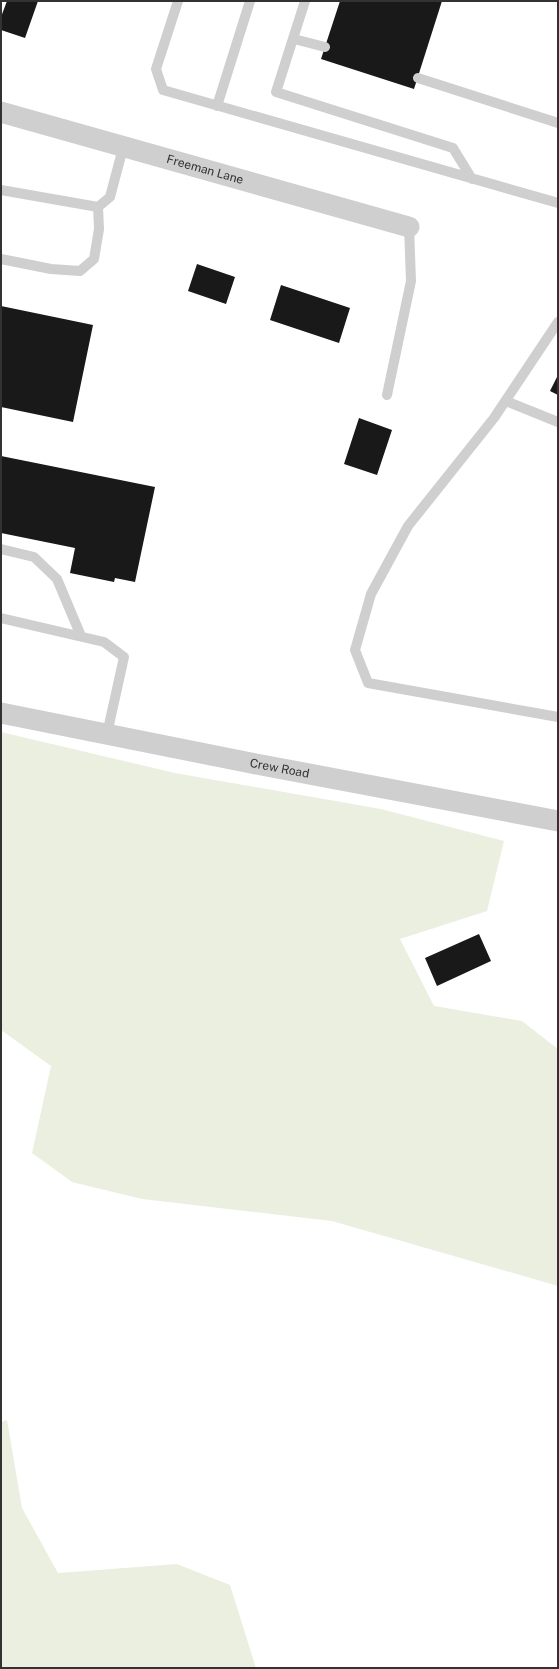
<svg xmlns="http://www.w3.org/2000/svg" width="559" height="1669" font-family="'Public Sans',sans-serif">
	<rect width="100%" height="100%" fill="#fff"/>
	<path fill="#ebefdf" d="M1,732l174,41 206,36 123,32 -17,70 -87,28 34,67 88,15 36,28v237l-226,-65 -190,-22 -70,-17 -40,-29 19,-87 -50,-36z
		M7,1420l15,88 36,65 119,-9 53,21 26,83h-255v-246z"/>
	<path fill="#191919" d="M7,1h31l-13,37 -24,-8v-13z
		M340,1h102l-28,88 -93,-30z
		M197,264l38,13 -9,27 -38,-13z
		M281,285l69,23 -11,35 -69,-23z
		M1,306l92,19 -20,97 -72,-15z
		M558,375v20l-8,-4z
		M359,418l33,12 -15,45 -33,-11z
		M1,456l154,31 -20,95 -20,-4 -1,4 -44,-9 5,-25 -74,-15z
		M479,934l12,27 -54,25 -12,-28z"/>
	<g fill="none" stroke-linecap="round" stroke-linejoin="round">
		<path stroke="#cfcfcf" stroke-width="10" d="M178,1l-22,68 7,21 395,113
			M305,1l-29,91 177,56 19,31
			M294,39l31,8
			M418,78l140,45
			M217,106l33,-105
			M1,190l97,17 12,-10 13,-49
			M1,259l50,10 29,2 14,-12 5,-30 -1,-22
			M558,322l-64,96 -86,108 -37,68 -16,56 13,33 190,34
			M387,395l24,-114 -2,-54
			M506,401l52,21
			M1,549l33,8 23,22 24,57
			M1,618l103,24 20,15 -17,77"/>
		<g stroke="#cfcfcf" stroke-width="21">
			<path id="s1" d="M1,112l408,115"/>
			<path id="s2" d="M1,713l250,50 307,58"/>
		</g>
	</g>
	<g text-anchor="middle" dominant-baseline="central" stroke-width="4" stroke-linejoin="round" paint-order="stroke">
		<g font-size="12" fill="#323232" stroke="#fff">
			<text stroke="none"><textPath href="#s1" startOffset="212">Freeman Lane</textPath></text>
			<text stroke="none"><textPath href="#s2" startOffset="284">Crew Road</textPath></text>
		</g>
	</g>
	<rect width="559" height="1669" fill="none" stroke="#323232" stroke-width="4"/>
</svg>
